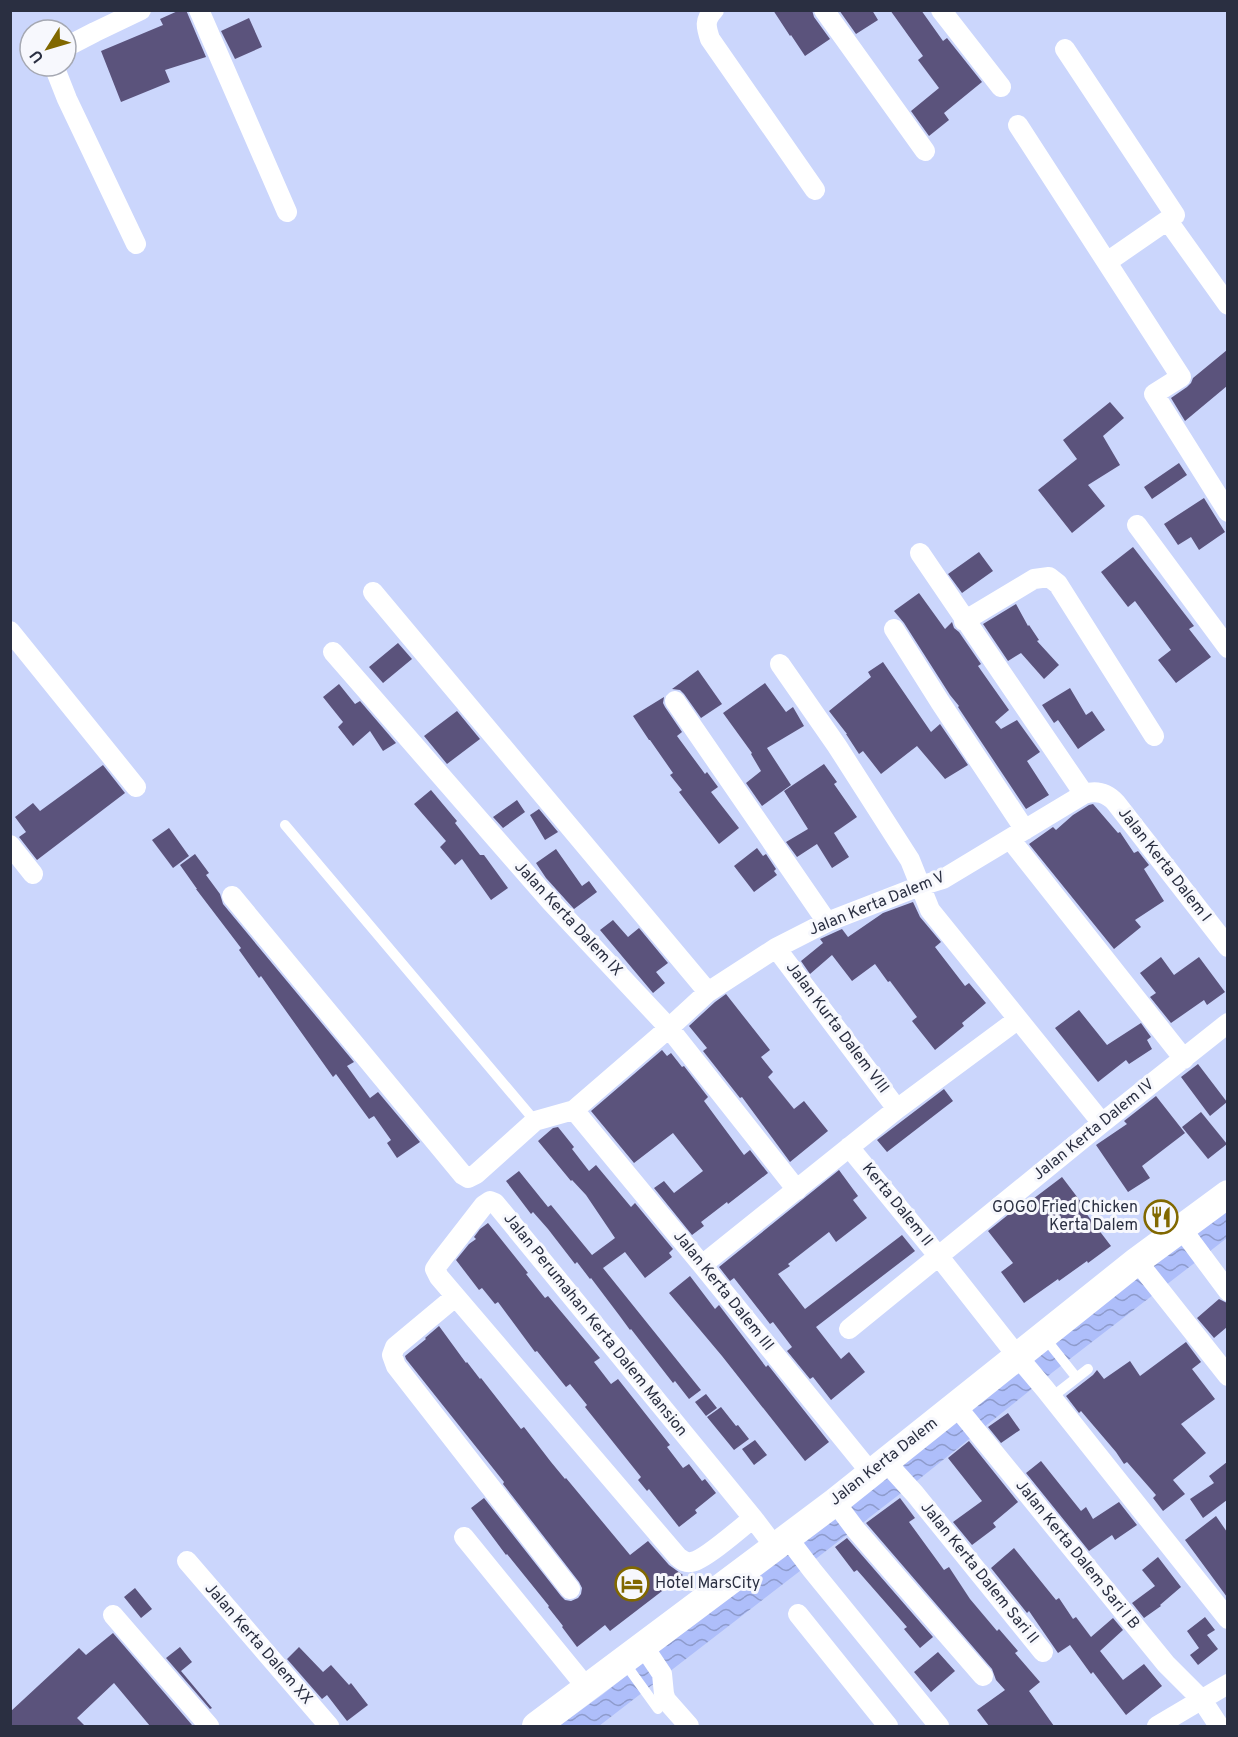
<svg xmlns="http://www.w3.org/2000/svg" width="1238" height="1737" font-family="Overpass,sans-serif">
	<defs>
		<pattern id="water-waves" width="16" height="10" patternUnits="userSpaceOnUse" patternTransform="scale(1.5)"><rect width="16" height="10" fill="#aebefa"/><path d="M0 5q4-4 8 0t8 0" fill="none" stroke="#8e9bcc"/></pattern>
	</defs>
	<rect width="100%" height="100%" fill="#cbd6fc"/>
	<path fill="url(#water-waves)" d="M1227,1205v33l-174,134 -135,108 -319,246h-40l43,-31 108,-86z"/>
	<path fill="#5b537c" d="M180,10h6l20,47 -41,13 5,12 -49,20 -20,-51 62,-26 -3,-6z
		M773,10h39l2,7 16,22 -25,17 -14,-21 -1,1z
		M839,10h33l6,10 -22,14z
		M890,10h31l22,31 4,-3 35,44 -38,31 5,7 -20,16 -18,-25 28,-23 -21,-28 5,-4z
		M249,18l13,29 -27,12 -14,-28z
		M1227,350v36l-42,35 -14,-23 16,-11 4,-4 2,-5z
		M1110,402l14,16 -21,18 17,29 -32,20 17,21 -33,27 -34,-43 39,-31 -14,-19z
		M1179,463l8,12 -35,24 -8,-12z
		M1204,498l21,34 -26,18 -8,-13 -13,8 -14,-21z
		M1133,547l61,79 -5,3 22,28 -35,26 -18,-23 13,-10 -36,-49 -7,6 -27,-35z
		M979,552l14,19 -31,22 -14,-19z
		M919,593l26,36 7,-7 2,6 5,4 22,32 -3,2 31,44 -14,12 6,7 16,-9 23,32 -13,9 22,34 -23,14 -68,-102 1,-1 -9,-11 -46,-72 -10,-12z
		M1016,604l12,22 1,-1 10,15 -2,1 22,24 -15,14 -23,-26 -13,8 -25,-37z
		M398,643l14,16 -29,24 -14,-16z
		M883,662l48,70 9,-8 28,41 -23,14 -28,-33 -36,28 -18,-23 -4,3 -13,-20h1l-18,-23 42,-34 -3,-5z
		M698,670l24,34 -21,14 -17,-24 -4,-4 -8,-1z
		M765,683l21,29 7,-5 11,19 -37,22 24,37 -29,21 -16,-23 15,-12 -10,-17 1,-1 -29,-40z
		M339,684l16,20 5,-3 36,42 -13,8 -13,-20 -17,15 -15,-19 5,-5 -20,-25z
		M1070,688l16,27 6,-4 13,19 -27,19 -20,-29 -4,3 -12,-18z
		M664,697l-1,6 2,4 17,25 -5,4 28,38 2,-2 11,15 -7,5 28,36 -20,16 -40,-52 3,-2 -12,-15 3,-2 -23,-33h-1l-16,-24z
		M457,711l23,28 -33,25 -23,-28z
		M824,764l13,18 -3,2 23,33 -23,16 15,24 -17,11 -15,-24 -20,13 -11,-15 22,-13 -24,-38z
		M103,765l22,28 -88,67 -18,-23 7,-5 -11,-15 18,-14 7,8z
		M431,790l26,31 -2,2 25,32h4l24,33 -17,12 -29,-41 -7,6 -15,-18 6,-6 -32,-37z
		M517,800l8,12 -22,16 -10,-11z
		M1093,804l25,29 2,-1 14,21 4,-2 11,14 -5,4 20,32 -29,19 6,7 -27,22 -85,-105 24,-17 3,3 17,-15 16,-10z
		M539,809l19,23 -13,8 -15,-25z
		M169,828l20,28 -16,12 -21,-28z
		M757,848l6,8 3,-2 10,15 -2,2 3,4 -23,17 -20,-26z
		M556,849l26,37 7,-5 8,11 -23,17 -28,-31 -10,-15z
		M195,854l14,19 -3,2 14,19 3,10 131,158 -7,4 23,32 8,-6 42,50 -23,16 -10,-15 4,-3 -17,-24 -5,3 -33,-45 -3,3 -72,-101 -2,2 -20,-28 2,-2 -45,-59h1l-17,-24z
		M913,902l7,15 21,25 -6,5 30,39 4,-3 17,20 -24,20 2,3 -29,24 -23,-29 5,-4 -27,-36 -2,1 -13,-18 -23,17 -20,-26 -22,19 -9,-13 22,-18 -3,-4 22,-10 6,8 35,-24z
		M613,920l15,17 11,-9 29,35 -12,9 9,11 -12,10 -53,-63z
		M1161,957l13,18 25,-18 26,35 -18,13 -3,-5 -33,23 -21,-26 6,-4 -16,-20z
		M726,994l44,56 -9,7 12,15 -5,5 26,32 10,-8 24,30 -38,31 -48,-65 -2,1 -37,-47 4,-3 -18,-22 26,-24z
		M1079,1010l28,35 34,-22 10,14 -4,3 5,9 -23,15 -3,-4 -28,22 -43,-54z
		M662,1050l5,6 4,-3 11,14 2,-1 24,31 -4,4 40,54 6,-5 18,23 -40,31 -1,-2 -26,20 3,4 -12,9 -38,-47 10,-7 10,12 29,-22 -30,-38 -39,30 -43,-52z
		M1198,1064l29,38 -17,14 -29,-39z
		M944,1089l9,12 -66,51 -10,-12z
		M1156,1096l29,37 -43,33 8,12 -22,14 -32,-47 31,-21 -3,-3z
		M1201,1112l26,32 -19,15 -26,-32z
		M558,1127l16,20 -2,2 17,22 7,-6 35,42 4,-4 38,46 -4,4 3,4 -27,21 -20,-26 -22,16 98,122 -12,9 -14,-18 -2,2 -42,-54 -1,1 -11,-15 -28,-37 -1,1 -13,-17 -2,2 -27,-35 -15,-17 -2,2 -25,-33 13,-10 29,36 3,-2 41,50 23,-17 -29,-43 -14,-15 -1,1 -33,-40 15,-13z
		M839,1170l19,26 -5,4 14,18 -31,24 -7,-10 -41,32 2,2 -12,8 27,35 97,-74 13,16 -99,76 25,32 8,-7 16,20 -34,28 -18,-23 -3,2 -23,-28 5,-4 -19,-25 -3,2 -36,-46 -4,3 -11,-14z
		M1062,1177l22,29 -2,2 29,38 -23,17 -1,-2 -28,20 -1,-2 -34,24 -23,-31 12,-9 -25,-32 21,-17 20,-12z
		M488,1223l40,50 -2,1 19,24 3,-2 52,62 -6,4 17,22 7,-5 52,66 -3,2 16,21 6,-4 13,17 3,-2 11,14 -21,17 2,3 -18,14 -30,-38 -2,2 -9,-11 3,-3 -56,-70 2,-2 -17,-21 -4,3 -29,-36 -2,1 -37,-50 -3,2 -13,-16 -3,2 -23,-30 13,-16 7,-5 -2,-2 6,-8z
		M690,1276l25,33 4,-4 47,62 2,-2 61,77 -24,19 -83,-105 -53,-63z
		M1219,1299l8,4v24l-13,11 -17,-20z
		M439,1326l27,37 1,-1 13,17 1,-1 40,51 3,-2 27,35 14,17 1,-1 64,77 18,-14 21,24 14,10 -73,56 -5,-6 -28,22 -15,-20 1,-1 -15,-19 1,-1 -42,-52 -1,1 -35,-47 13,-10 77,98 4,4 6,1 7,-3 3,-4 1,-6 -3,-6 -76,-98 1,-2 -98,-123 -1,-3 21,-17 -1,-1z
		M1186,1342l15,20 -9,7 23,30 -34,25 25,29 -33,27 12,14 -22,17 -10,-13 3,-3 -29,-33 -3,2 -8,-12 -35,-41 -2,2 -13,-17 27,-21 4,-5 7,9 26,-18 10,15z
		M706,1394l11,14 -11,8 -11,-14z
		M721,1407l15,19 2,-1 11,14 -15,11 -27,-33z
		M1008,1413l12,17 -19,13 -13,-16z
		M755,1440l12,15 -13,10 -12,-16z
		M969,1441l49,61 -25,21 3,4 -24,18 -19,-23 29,-21 -34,-43z
		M1041,1461l40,50 5,-4 7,12 26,-17 18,23 -22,15 -3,-5 -23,16 -63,-78z
		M1227,1462v38l-24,18 -13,-19 24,-16 -5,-7z
		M900,1498l15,20 -6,4 35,48 5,-3 21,32 27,32 2,-2 19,22 -3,2 25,29 -11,9 25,35h-65l-12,-16 28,-20 -9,-10 -4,-11 -126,-146z
		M1216,1516l11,16v65l-42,-57z
		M847,1538l86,99 -13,11 -16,-19 3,-2 -50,-57 -3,2 -19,-25z
		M1014,1548l42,52 3,-2 14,21 3,-2 15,20 22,-19 10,12 -23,21 23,29 21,-16 18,22 -36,29 -33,-43 -2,2 -21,-29 -12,8 -29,-42 -2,2 -36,-45z
		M1158,1557l23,30 -21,18 1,1 -17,12 -12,-15 23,-17 -13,-16z
		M135,1588l17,21 -11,9 -17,-21z
		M1205,1617l10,13 -8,5 11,14 -20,16 -8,-10 9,-7 -12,-17z
		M113,1633l79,92 -2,1h-40l-36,-43 -37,35 8,8h-75v-14l69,-64 7,7z
		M180,1647l12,15 -11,9 31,37 -2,1 -44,-51z
		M299,1647l24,25 8,-7 18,20 2,-2 17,22 -21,16 -20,-26 -5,4 -35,-40z
		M938,1652l17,19 -24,21 -17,-20z"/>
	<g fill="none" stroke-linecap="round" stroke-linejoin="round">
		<path stroke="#fff" stroke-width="10" d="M285,825l250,296
			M1045,1338l31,39
			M1052,1397l36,-28
			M624,1662l34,47"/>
		<path stroke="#fff" stroke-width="20" d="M199,10l88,202
			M714,10c-10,10 -8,17 -4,29l105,151
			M824,10l101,141
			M941,10l60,77
			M66,47l29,-15 46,-22
			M1065,49l110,166 -68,47
			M54,66l13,33 69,145
			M1018,125l163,252 -27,17 74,118
			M1168,221l60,84
			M1137,525l91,123
			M920,553l164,241
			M373,592l335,400
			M964,621l70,-42 15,-2 9,7 96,152
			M894,629l46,73 85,128
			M10,631l126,156
			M333,652l218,250 118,126 128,162
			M780,664l57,82 73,114 20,50 172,213
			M675,701l152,221
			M1010,839l174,220
			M10,845l23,29
			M232,896l231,279 5,3 8,-4 59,-53 39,-11 95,-82 39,-36 68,-44 51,-26 93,-36 23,-7 141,-85c13,-4 23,-1 32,9l112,144
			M776,948l121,161
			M574,1110l128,155 169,208
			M849,1147l95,116 74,94 27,32 183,230
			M1181,1228l47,63
			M1137,1261l91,115
			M702,1265l195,-156 120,-89
			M455,1297l-60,50 -3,8 4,11 174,223
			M849,1329l253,-206 126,-100
			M956,1406l210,258 36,36 17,26
			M885,1461l30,33 128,158
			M835,1502l21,28 127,146
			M753,1518c-12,10 -50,43 -62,44 -6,1 -9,-2 -13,-5l-239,-280 -4,-8 4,-6 45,-58 6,-4 5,2 258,315 22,29
			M464,1537l123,151
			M787,1537l25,33 127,156
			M187,1561l142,165
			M798,1614l90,112
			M113,1615l96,111
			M644,1647l18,27 2,20 2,6 23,26
			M1157,1726l71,-42"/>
		<path stroke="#fff" stroke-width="28" d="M536,1726l299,-224 302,-241 91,-67"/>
	</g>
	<defs>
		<g id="restaurant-ring" transform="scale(1.725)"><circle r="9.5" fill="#f7f8fd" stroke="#816800" stroke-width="1.5"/><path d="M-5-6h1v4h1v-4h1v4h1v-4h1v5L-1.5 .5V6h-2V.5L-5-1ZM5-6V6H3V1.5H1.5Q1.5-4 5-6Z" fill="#816800"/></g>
		<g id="hotel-ring" transform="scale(1.725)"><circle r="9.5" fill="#f7f8fd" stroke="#816800" stroke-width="1.5"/><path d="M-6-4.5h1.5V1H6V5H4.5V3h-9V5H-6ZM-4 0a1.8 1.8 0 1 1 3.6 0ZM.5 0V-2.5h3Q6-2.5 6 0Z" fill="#816800"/></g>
	</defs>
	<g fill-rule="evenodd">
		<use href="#restaurant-ring" x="1161" y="1217"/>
		<use href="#hotel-ring" x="632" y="1584"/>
	</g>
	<g text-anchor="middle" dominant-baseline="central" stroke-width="6" stroke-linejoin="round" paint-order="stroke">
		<g font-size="16" fill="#2a2f41" stroke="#f7f8fd">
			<text transform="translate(1164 865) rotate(52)">Jalan Kerta Dalem I</text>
			<text transform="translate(877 904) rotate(-22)">Jalan Kerta Dalem V</text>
			<text transform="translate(568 919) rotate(47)">Jalan Kerta Dalem IX</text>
			<text transform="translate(837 1028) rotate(53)">Jalan Kurta Dalem VIII</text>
			<text transform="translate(1094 1130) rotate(-39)">Jalan Kerta Dalem IV</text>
			<text transform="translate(897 1205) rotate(51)">Kerta Dalem II</text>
			<text transform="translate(723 1291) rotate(51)">Jalan Kerta Dalem III</text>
			<text transform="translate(595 1325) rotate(51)">Jalan Perumahan Kerta Dalem Mansion</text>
			<text transform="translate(884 1462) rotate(-38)">Jalan Kerta Dalem</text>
			<text transform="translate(1077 1555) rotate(51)">Jalan Kerta Dalem Sari I B</text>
			<text transform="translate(979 1573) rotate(51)">Jalan Kerta Dalem Sari II</text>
			<text transform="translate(258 1644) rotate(49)">Jalan Kerta Dalem XX</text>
		</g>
		<g font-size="16" fill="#2a2f41" stroke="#f7f8fd" text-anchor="end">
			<text x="1138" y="1208">GOGO Fried Chicken<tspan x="1138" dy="18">Kerta Dalem</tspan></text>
			<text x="655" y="1584" text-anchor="start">Hotel MarsCity</text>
		</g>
	</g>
	<rect width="1238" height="1737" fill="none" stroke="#2a2f41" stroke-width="24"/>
	<g transform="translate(48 48) rotate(233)"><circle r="28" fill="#f7f8fd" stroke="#a5a8b2" stroke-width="1.5"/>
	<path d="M0-4.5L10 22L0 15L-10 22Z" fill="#816800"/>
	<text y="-9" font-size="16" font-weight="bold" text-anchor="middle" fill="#2a2f41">U</text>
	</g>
</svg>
